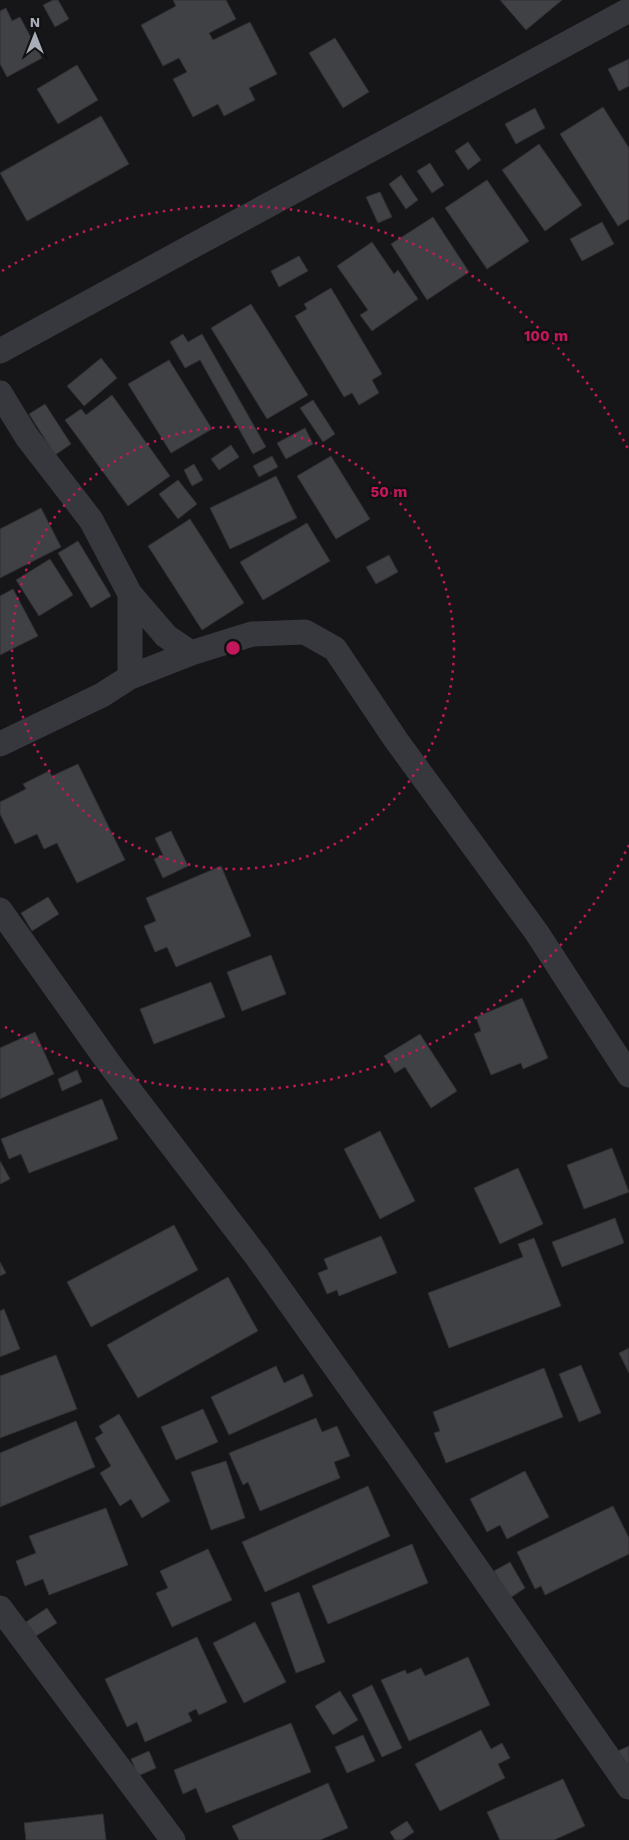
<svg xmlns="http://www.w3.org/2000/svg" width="629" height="1840" font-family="'Work Sans',sans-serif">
	<rect width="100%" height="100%" fill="#161618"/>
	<path fill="#404145" stroke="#303034" d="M53,0h5l11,19 -14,8 -12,-22z
		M173,0h53l10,19 -27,14 4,7 37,-18 27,52 -28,14 6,12 -31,16 -6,-12 -25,13 -20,-38 14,-7 -8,-14 -16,8 -22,-41 35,-19z
		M500,0h62l-36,30z
		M6,8l6,13 8,-4 22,41 -35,19 -7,-13v-53z
		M335,38l34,54 -26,16 -34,-55z
		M629,59v27l-10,5 -11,-22z
		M77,65l21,35 -40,24 -21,-35z
		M603,107l26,41v71l-11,7 -58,-92z
		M535,108l10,20 -29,16 -11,-20z
		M101,116l28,48 -102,57 -27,-48z
		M468,142l13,18 -13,10 -13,-19z
		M539,144l43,61 -37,26 -43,-61z
		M430,163l14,22 -12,8 -15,-22z
		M401,175l17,25 -12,9 -17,-25z
		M487,180l42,61 -42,28 -42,-61z
		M380,192l12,25 -14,6 -12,-26z
		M433,217l36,55 -42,28 -36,-56z
		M602,222l12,22 -32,17 -12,-22z
		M372,242l22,32 4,-4 20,29 -46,32 -12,-16 8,-5 -31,-44z
		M299,256l9,15 -29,16 -8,-16z
		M331,288l51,86 -10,6 7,13 -20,12 -7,-12 -8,4 -49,-81 12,-7 -3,-5z
		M251,304l57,91 -41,24 -56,-91z
		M183,334l5,8 14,-8 64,113 -13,7 -53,-94 -15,8 -15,-26z
		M101,358l16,20 -33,28 -17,-20z
		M169,360l43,69 -41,24 -43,-69z
		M112,395l58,81 -42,30 -63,-86 16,-11 5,6z
		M313,400l22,34 -12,8 -23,-34z
		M45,404l26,40 -16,11 -26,-41z
		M305,428l8,16 -27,15 -9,-16z
		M231,445l8,12 -20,13 -8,-11z
		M272,456l6,11 -19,10 -6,-11z
		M331,456l39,63 -34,20 -39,-63z
		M194,464l9,16 -11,6 -8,-16z
		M276,476l21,42 -67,31 -20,-41z
		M178,480l19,24 -19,15 -19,-25z
		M41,508l20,39 -61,31v-49z
		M190,519l54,84 -42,27 -54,-84z
		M307,523l23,38 -67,39 -23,-38z
		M78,541l33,55 -20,12 -33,-55z
		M389,555l9,17 -22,12 -10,-17z
		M50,559l23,36 -34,21 -23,-36z
		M13,589l25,47 -38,19v-59z
		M78,764l47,96 -48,23 -20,-40 -13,6 -7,-15 -22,10 -15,-30v-12l26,-13 -3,-5 26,-13 3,5z
		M171,831l17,35 -25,12 -9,-19 9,-4 -8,-17z
		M221,866l30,70 -75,31 -9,-20 -12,5 -11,-26 12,-5 -10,-23z
		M48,897l11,17 -27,17 -11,-18z
		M271,955l15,39 -44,17 -15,-39z
		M211,982l14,35 -71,27 -14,-35z
		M522,998l26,60 -25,11 -2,-6 -30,12 -17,-41 7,-3 -5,-14z
		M35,1032l19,42 -54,25v-51z
		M420,1034l37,57 -26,17 -26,-41 -10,6 -11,-17z
		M77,1070l5,12 -20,9 -4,-12z
		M102,1099l16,40 -89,34 -8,-19 -12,5 -8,-20z
		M380,1131l35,70 -35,18 -36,-70z
		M612,1148l17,44 -45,17 -17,-44z
		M0,1161l10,18 -10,5z
		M518,1168l25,56 -43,20 -26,-56z
		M615,1218l9,25 -62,24 -10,-25z
		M174,1225l24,45 -107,57 -24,-45z
		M381,1236l16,37 -58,23 -2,-6 -10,4 -9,-21 10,-4 -4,-10z
		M534,1238l27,68 -112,42 -21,-55 95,-36 -5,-13z
		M0,1262l6,11 -6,3z
		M228,1277l30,54 -120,67 -31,-53z
		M4,1309l16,40 -20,8v-46z
		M629,1348v25l-10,-20z
		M56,1355l21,54 -77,29v-62z
		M581,1365l20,48 -22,9 -20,-48z
		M276,1366l8,17 19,-9 10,22 -84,39 -18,-38z
		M544,1368l19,49 -117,46 -12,-30 6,-2 -7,-19z
		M203,1409l15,33 -42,18 -15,-33z
		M119,1414l51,87 -28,17 -11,-19 -11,7 -20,-33 11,-7 -16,-28 8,-5 -4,-7z
		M316,1418l6,14 15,-6 13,30 -16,6 6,16 -80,33 -12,-29 -5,3 -14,-32z
		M76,1421l19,46 -95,40v-54z
		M226,1461l19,57 -34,12 -20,-58z
		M525,1471l24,46 -42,22 -7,-14 -13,7 -17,-33z
		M368,1486l22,50 -125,56 -23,-50z
		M613,1506l16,32v16l-84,41 -4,-9 -6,3 -18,-37z
		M106,1508l22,57 -79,30 -6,-16 -18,7 -9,-25 20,-8 -7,-17z
		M412,1544l16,39 -100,41 -16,-38z
		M208,1549l24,51 -60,27 -16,-34 12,-5 -8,-17z
		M510,1562l15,26 -15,10 -16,-27z
		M299,1592l26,70 -29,11 -25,-70z
		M47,1608l10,15 -21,13 -10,-14z
		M255,1622l31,60 -42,21 -31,-60z
		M197,1637l30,65 -28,13 -3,-6 -8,4 4,8 -47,21 -8,-20 -10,5 -22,-48z
		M468,1657l22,48 -81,36 -28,-61 24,-10 2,4 14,-6 4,8z
		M372,1685l30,63 -20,9 -30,-62z
		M340,1691l18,29 -25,15 -18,-29z
		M291,1723l20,49 -105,41 -10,-25 -13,6 -9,-24z
		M481,1730l10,19 11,-6 8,15 -12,6 7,14 -65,33 -25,-47z
		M363,1735l12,26 -28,12 -12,-26z
		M629,1746v20l-11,-15z
		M149,1751l7,17 -18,8 -7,-17z
		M563,1779l22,47 -31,14h-54l-13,-28z
		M328,1783l20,45 -28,12h-81l-7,-14z
		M103,1814l3,26h-80l-2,-17z
		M407,1821l7,11 -12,8h-7l-5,-8z"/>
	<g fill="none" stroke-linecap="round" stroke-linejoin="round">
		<path stroke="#37383d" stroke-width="25" d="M0,351l187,-102 442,-239
			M0,393l27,44 64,83 39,74 36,42 25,17
			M130,594v83
			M0,744l102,-49 28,-18 61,-24 61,-19 53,-2 30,17 61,91 141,193 92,142
			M0,910l111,156 146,191 140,197 232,333
			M0,1608l173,232"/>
	</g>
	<g fill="none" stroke="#c2185b" stroke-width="2.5" stroke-dasharray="2.5 5">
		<circle cx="233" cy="648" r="221"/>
		<path d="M629 845A442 442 0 0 1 2 1025M2 271A442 442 0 0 1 629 451"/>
	</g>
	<circle cx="233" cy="648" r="8" fill="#c2185b" stroke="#111113" stroke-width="2.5"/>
	<g font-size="15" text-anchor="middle" font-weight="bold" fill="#c2185b" stroke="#111113" stroke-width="5" stroke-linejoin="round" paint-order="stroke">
		<text x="546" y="341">100 m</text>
		<text x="389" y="497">50 m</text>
	</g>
	<g transform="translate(35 35)" stroke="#111113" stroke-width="4" paint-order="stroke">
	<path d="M0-4L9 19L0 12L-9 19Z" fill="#a8adb8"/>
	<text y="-8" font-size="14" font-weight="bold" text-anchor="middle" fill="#a8adb8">N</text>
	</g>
</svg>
